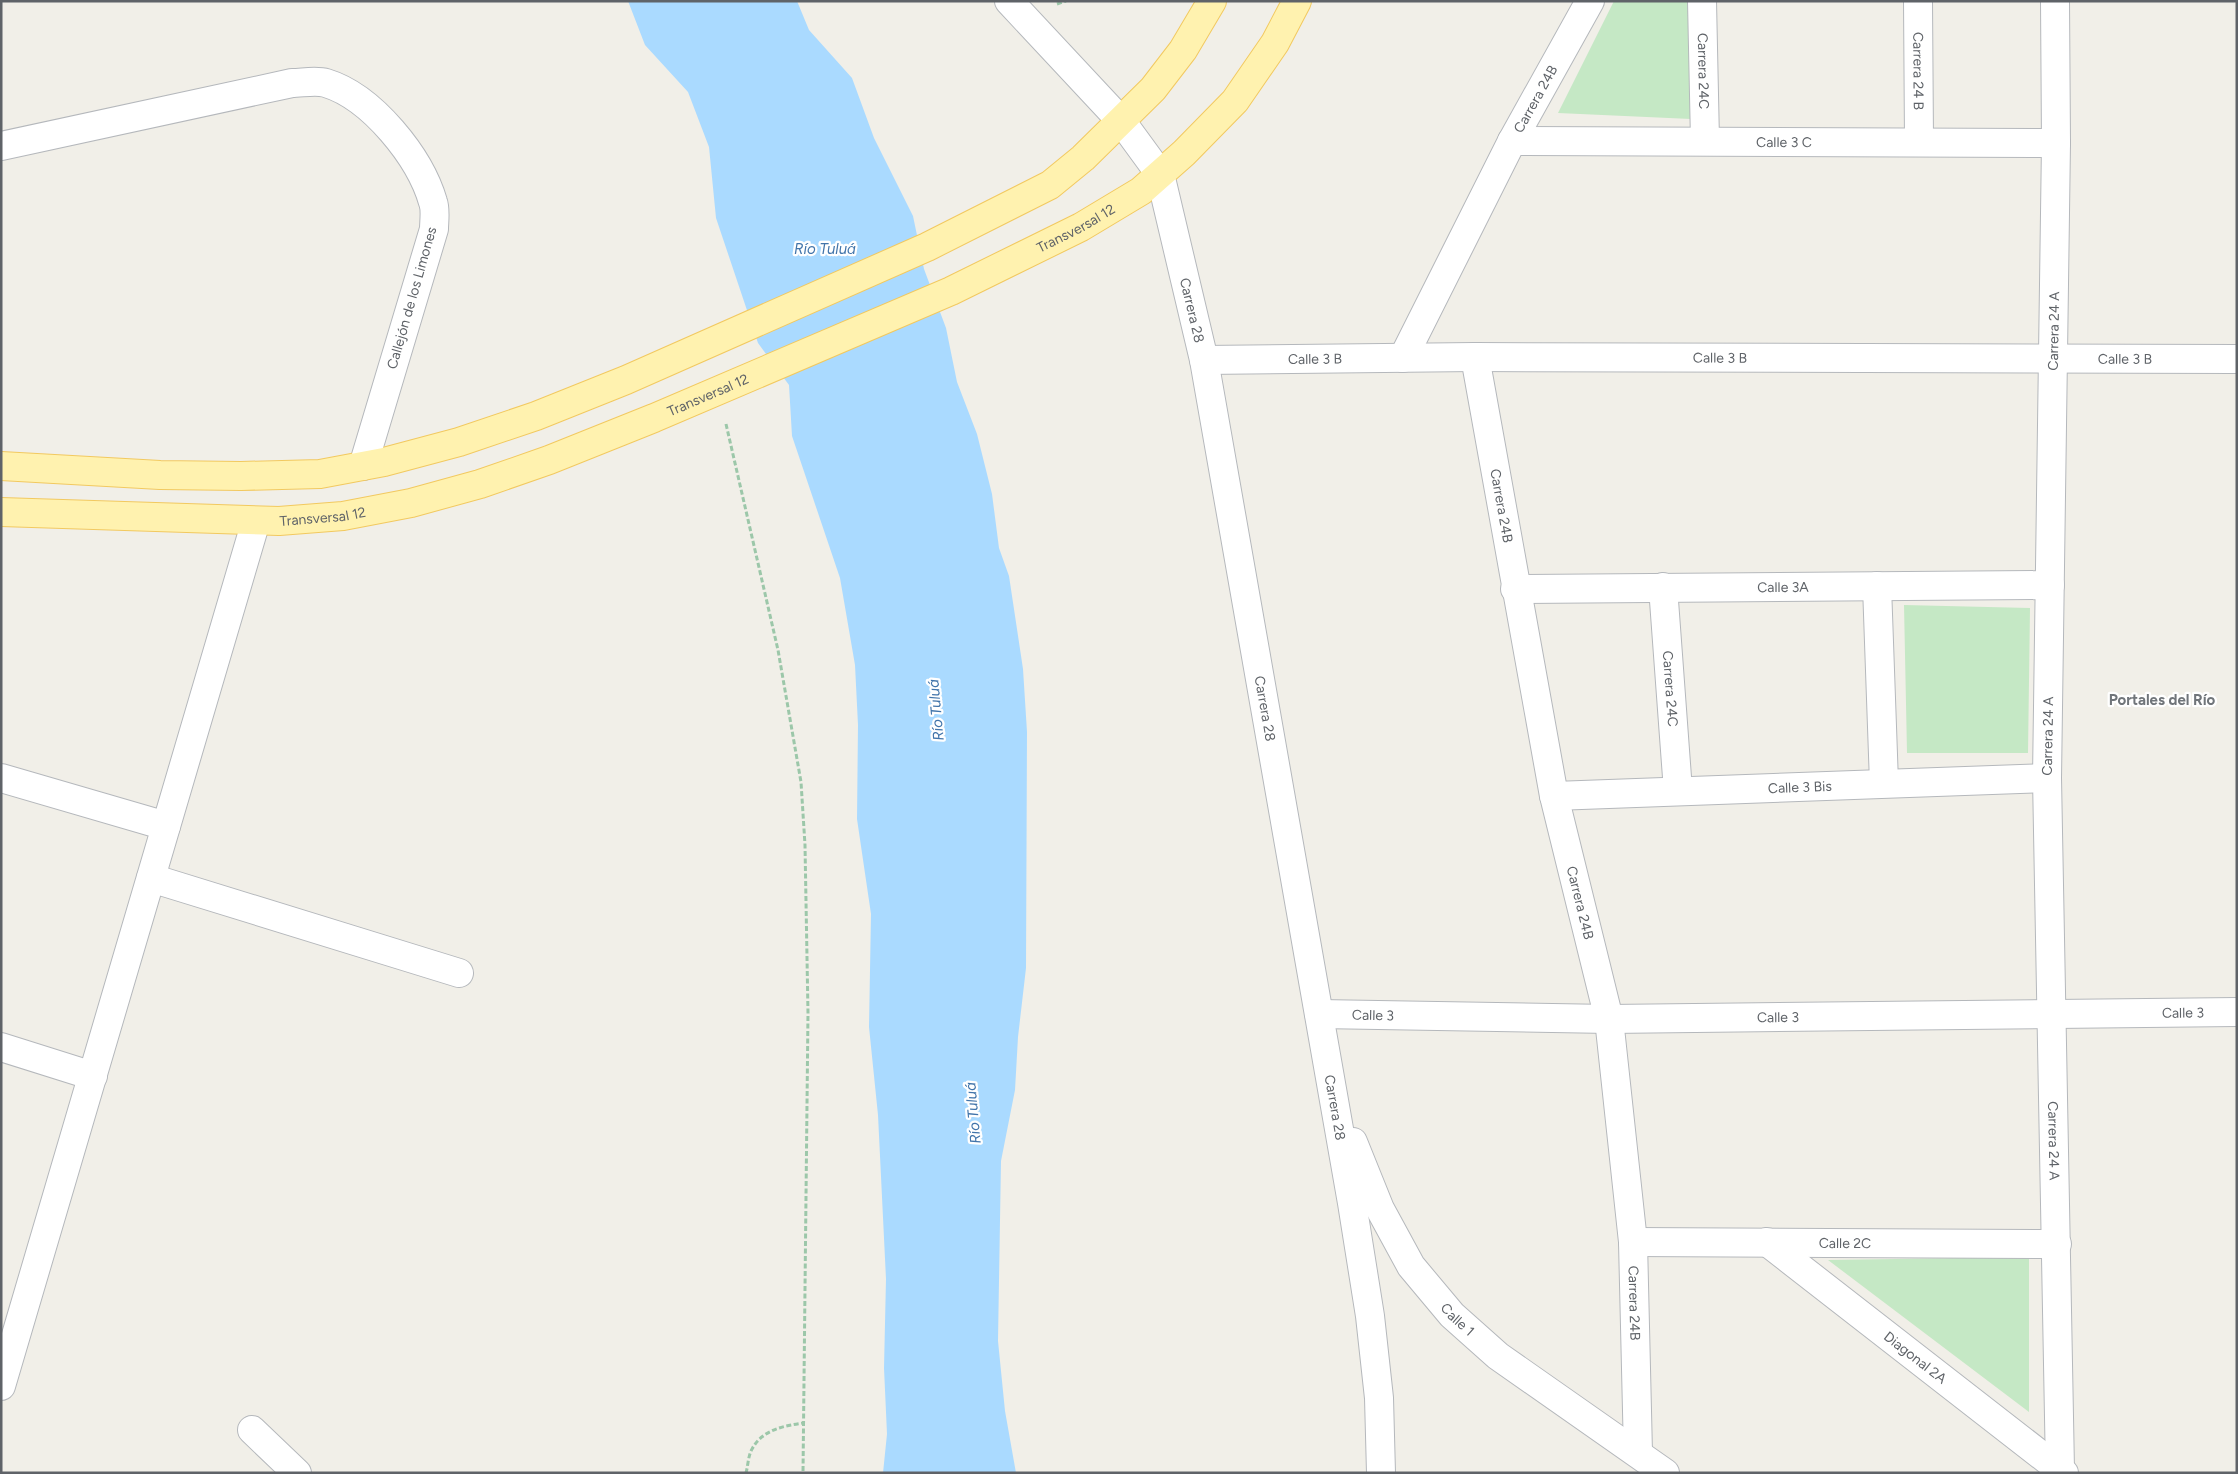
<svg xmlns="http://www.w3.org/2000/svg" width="2238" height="1474" font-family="Figtree,sans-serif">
	<rect width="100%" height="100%" fill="#f1efe8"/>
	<path fill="#c5e8c5" d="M1614,1h74l3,118 -133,-6z
		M1904,605l126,3 -2,145h-121z
		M2029,1257v155l-201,-152z"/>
	<path fill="#aadaff" d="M628,1h169l12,29 43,48 22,60 39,78 11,53 22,59 11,54 20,52 15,60 7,54 10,28 14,93 4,63 -1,236 -8,69 -3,53 -14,71 -3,180 7,70 11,62h-133l4,-39 -3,-66 2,-89 -8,-164 -9,-88 2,-113 -14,-95 1,-94 -3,-60 -15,-87 -48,-142 -3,-51 -31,-42 -42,-125 -7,-71 -21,-55 -43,-47z"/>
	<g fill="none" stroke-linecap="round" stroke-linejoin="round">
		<g stroke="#b5b8bc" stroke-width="30">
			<g id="minor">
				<path id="s1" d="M1009,1l113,121 38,52 44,186 148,843 18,113 9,82 2,75"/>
				<path id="s2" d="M1702,1l3,140"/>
				<path id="s3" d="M1918,1l1,140"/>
				<path id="s4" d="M2055,1l1,142 -9,635 13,692"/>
				<path id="s5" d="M1512,141l544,2"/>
				<path d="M1,146l291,-63c10,0 24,-3 34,0 46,14 94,74 107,119 3,8 1,19 1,27l-71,237"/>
				<path id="s6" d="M1475,357l79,439 55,223 24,223 5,211"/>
				<path id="s7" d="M1403,358l109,-217 78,-140"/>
				<path id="s8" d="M1204,360l271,-3 762,2"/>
				<path d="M1877,586l7,197"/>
				<path id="s9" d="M1663,587l15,204"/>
				<path id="s10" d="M1515,589l535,-4"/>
				<path d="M1,778l165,48"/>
				<path id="s11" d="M1554,796l493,-18"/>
				<path d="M151,878l308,95"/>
				<path id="s12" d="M1319,1014l290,5 628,-7"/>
				<path d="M1,1047l92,29"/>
				<path id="s13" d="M1353,1142l27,67 31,57 41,49 46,41 167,117"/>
				<path id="s14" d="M1633,1242l424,2"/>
				<path id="s15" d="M1767,1242l297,231"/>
				<path d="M1,1386l255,-865"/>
				<path d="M252,1430l45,43"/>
			</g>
		</g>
		<g stroke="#f2c960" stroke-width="30">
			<g id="major">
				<path d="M1,466l159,9 81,1 79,-2 64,-12 75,-20 77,-26 90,-36 301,-133 123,-62 33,-27 70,-69 30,-39 29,-49"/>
				<path id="s16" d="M1,512l278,9 64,-5 68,-13 69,-19 69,-24 105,-42 297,-127 130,-64 60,-36 43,-38 51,-52 40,-58 22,-42"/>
			</g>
		</g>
		<path stroke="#9cc7a9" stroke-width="3" stroke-dasharray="5 2.5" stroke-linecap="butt" d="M1057,4l9,-3
			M726,424l52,226 23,132 4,63 3,168 -5,460
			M746,1473c2,-7 2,-17 6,-24 10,-19 31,-23 51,-26"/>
		<use href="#minor" stroke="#fff" stroke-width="28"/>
		<use href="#major" stroke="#fff2af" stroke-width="28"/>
	</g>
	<g text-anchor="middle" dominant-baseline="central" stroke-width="4.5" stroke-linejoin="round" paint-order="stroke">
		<g font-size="14" fill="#5f6368" stroke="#fff">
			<text stroke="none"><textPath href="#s2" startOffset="70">Carrera 24C</textPath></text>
			<text stroke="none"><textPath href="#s3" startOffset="70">Carrera 24 B</textPath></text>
			<text stroke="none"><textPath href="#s7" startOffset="291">Carrera 24B</textPath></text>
			<text stroke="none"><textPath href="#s5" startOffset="272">Calle 3 C</textPath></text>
			<text stroke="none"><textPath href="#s16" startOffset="1132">Transversal 12</textPath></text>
			<text transform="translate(412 298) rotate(-74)">Callejón de los Limones</text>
			<text stroke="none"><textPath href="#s1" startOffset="370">Carrera 28</textPath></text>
			<text transform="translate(2054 331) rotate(-89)">Carrera 24 A</text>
			<text stroke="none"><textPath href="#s8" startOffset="516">Calle 3 B</textPath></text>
			<text stroke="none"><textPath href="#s8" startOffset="921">Calle 3 B</textPath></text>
			<text stroke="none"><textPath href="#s8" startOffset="111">Calle 3 B</textPath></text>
			<text stroke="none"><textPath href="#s16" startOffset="728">Transversal 12</textPath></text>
			<text stroke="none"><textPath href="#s6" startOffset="151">Carrera 24B</textPath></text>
			<text stroke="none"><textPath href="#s16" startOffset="322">Transversal 12</textPath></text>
			<text stroke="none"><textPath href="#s10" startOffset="268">Calle 3A</textPath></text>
			<text stroke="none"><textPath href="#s9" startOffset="102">Carrera 24C</textPath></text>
			<text stroke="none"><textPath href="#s1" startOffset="775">Carrera 28</textPath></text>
			<text transform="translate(2048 736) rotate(-89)">Carrera 24 A</text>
			<text stroke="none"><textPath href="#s11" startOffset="246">Calle 3 Bis</textPath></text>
			<text stroke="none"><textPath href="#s6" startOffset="556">Carrera 24B</textPath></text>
			<text stroke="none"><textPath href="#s12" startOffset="864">Calle 3</textPath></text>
			<text stroke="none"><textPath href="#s12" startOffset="54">Calle 3</textPath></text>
			<text stroke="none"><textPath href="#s12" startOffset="459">Calle 3</textPath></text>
			<text stroke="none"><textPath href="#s1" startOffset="1180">Carrera 28</textPath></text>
			<text stroke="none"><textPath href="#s4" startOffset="1140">Carrera 24 A</textPath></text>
			<text stroke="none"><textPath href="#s14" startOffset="212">Calle 2C</textPath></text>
			<text stroke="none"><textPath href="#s6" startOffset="961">Carrera 24B</textPath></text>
			<text stroke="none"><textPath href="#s13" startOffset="208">Calle 1</textPath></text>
			<text stroke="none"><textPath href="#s15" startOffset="188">Diagonal 2A</textPath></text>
		</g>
		<g font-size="15" font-style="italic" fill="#4174aa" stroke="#fff">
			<text x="825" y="249">Río Tuluá</text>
			<text transform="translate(936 710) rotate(-95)">Río Tuluá</text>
			<text transform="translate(973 1113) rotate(-95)">Río Tuluá</text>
		</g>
		<g font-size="15" font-weight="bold" fill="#70757a" stroke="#fff">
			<text x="2162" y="700">Portales del Río</text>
		</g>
	</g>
	<rect width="2238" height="1474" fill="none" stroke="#5f6368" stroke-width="5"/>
</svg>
